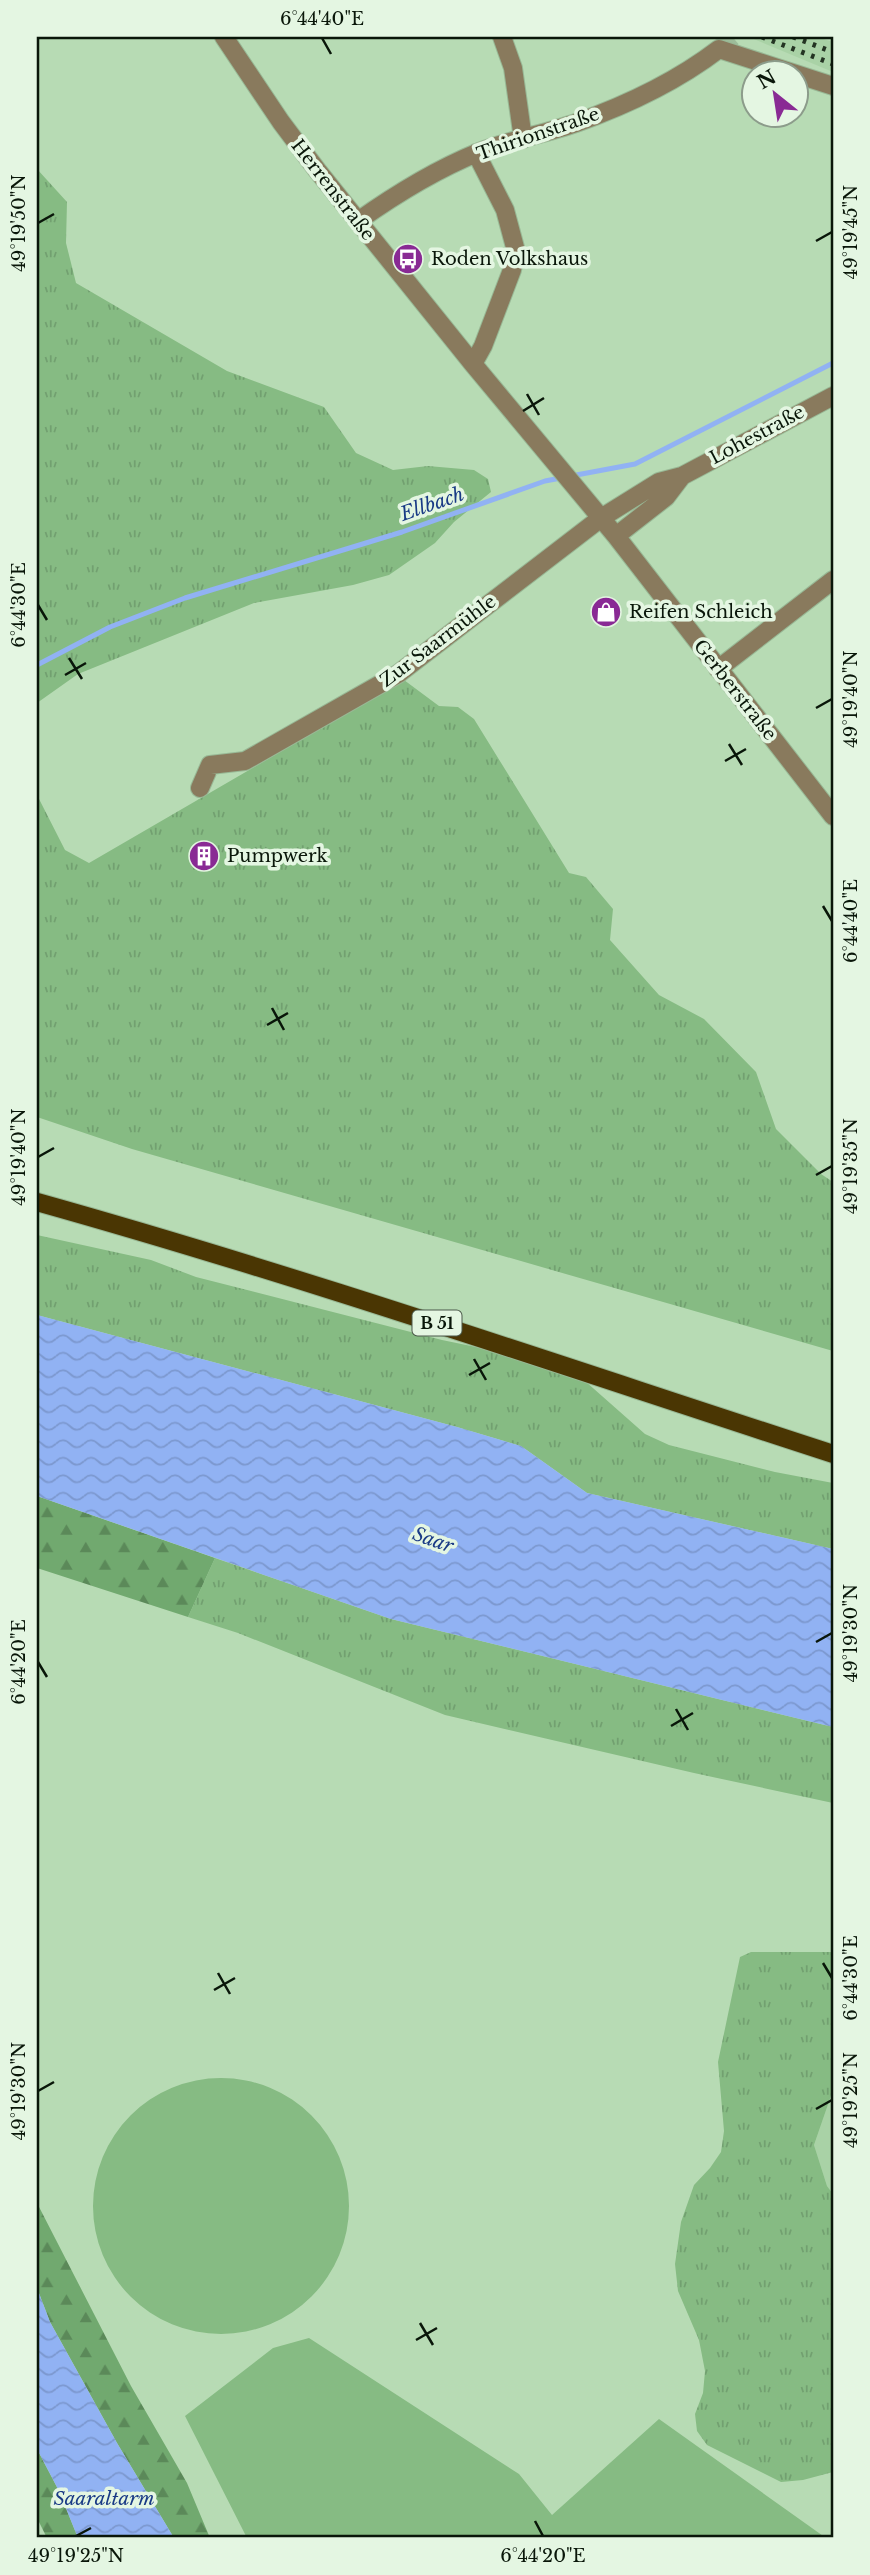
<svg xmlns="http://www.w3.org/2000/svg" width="870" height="2575" font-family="'Libre Baskerville',serif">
	<defs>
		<pattern id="grass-tufts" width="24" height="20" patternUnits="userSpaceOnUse" patternTransform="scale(1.75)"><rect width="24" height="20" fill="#86bb83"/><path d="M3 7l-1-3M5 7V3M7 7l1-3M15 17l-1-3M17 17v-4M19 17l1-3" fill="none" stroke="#72a070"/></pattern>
		<pattern id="forest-firs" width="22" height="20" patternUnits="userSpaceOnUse" patternTransform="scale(1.75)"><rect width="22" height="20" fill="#71a96f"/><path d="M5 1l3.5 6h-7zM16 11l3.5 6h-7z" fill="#5b8959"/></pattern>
		<pattern id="water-waves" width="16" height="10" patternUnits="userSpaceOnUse" patternTransform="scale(1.75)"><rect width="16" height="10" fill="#91b2f3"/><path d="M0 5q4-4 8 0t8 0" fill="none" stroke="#7c98cf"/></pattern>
	</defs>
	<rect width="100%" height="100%" fill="#b7dbb4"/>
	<path fill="#a9d2a6" d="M749,37h68l16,5v30z
		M833,2090v104l-6,-8 -13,-41z"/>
	<path fill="url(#grass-tufts)" d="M37,169l30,33 -1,41 10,40 151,88 97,36 32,46 37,17 35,-4 46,4 14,9 3,13 -37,30 -19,21 -46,32 -36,10 -99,18 -176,71 -41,29z
		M404,680l35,26 19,1 16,12 95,154 17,4 27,32 -3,31 49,55 45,24 52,53 20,57 45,45 12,8v169l-701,-202 -95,-32v-322l28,55 24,13z
		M37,1235l114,25 45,17 246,63 98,20 45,21 60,53 24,11 106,27 58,11v66l-246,-56 -66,-47 -64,-19 -420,-112z
		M215,1558l176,61 442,108v76l-139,-30 -249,-58 -207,-82 -50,-16z
		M751,1952h82v138l-19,55 13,41 6,8v278l-30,8 -22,2 -74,-37 -10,-14 -2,-17 8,-21 2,-22 -6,-31 -21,-49 -3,-27 6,-42 13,-37 16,-17 11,-16 3,-21 -6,-69 22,-105z"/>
	<path fill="url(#forest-firs)" d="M37,1496l178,62 -27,59 -151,-49z
		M37,2203l94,183 56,97 23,55h-36l-57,-95 -67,-121 -13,-34z
		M37,2449l22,42 19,47h-31l-10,-20z"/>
	<path fill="#86bb83" d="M93 2206a128 128 0 1 1 256 0a128 128 0 1 1-256 0Z
		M309,2338l210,136 33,41 107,-96 167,119h-579l-62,-122 88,-68z"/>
	<path fill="url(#water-waves)" d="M37,1315l420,112 64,19 66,47 246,56v178l-442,-108 -354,-123z
		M37,2288l13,34 67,121 57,95h-96l-19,-47 -22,-42z"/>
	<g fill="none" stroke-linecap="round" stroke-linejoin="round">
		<path stroke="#91b2f3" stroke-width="5" d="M571,476l64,-12 198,-101
			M37,665l73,-38 75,-29 217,-66 143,-51 16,-3"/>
		<path stroke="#9dbd9a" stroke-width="18" stroke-dasharray="18 9" stroke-linecap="butt" d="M719,49l14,-12"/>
		<g stroke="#98b895" stroke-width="20">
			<path id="minor" d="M224,37l57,85 36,48 156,194 143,172 217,280
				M502,37l11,31 10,71
				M358,221c38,-27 77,-51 121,-69 31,-12 65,-18 97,-29 51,-18 101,-42 143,-74l114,37
				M473,364l10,-18 29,-76 4,-19 -11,-41 -29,-57
				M616,536l50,-39 16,-21
				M718,669l115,-89
				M200,788l10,-23 35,-4 153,-87 203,-156 58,-36 23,-6 151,-80"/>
		</g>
		<g stroke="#98b895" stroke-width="20">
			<path id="major" d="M37,1202c268,75 531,166 796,252"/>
		</g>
		<use href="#minor" stroke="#897a5d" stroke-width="18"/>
		<use href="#major" stroke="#4a3603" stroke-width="18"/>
		<path stroke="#243423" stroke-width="5" stroke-dasharray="3.5 7" stroke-linecap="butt" d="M762,37l71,27
			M793,37l40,15"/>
	</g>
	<path fill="none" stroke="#091609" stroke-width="2.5" d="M322,38l9,16M38,223l16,-9M816,241l16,-9M527,394l12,21M523,411l21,-13M38,605l9,15M69,658l13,21M65,675l21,-12M816,708l16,-9M729,744l13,21M725,761l21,-12M823,906l9,15M272,1008l12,22M267,1025l21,-12M38,1157l16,-9M816,1175l16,-9M474,1359l12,21M469,1375l21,-12M816,1642l16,-9M38,1662l9,15M676,1709l12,21M671,1726l22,-13M823,1963l9,15M218,1973l12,21M214,1990l21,-12M38,2091l16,-9M816,2109l16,-9M420,2323l13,22M416,2340l21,-12M535,2521l8,15M76,2536l15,-8"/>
	<defs>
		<g id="bus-disc" transform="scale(1.575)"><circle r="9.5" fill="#892a94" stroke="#e4f6e2"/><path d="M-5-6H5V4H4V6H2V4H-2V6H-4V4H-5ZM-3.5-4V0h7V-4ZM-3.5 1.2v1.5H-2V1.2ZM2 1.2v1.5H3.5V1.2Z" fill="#fff"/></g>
		<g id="shop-disc" transform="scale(1.575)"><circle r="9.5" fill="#892a94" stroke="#e4f6e2"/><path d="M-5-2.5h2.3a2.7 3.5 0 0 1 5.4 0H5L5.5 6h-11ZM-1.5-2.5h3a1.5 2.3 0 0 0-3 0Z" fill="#fff"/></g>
		<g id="building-disc" transform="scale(1.575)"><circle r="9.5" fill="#892a94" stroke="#e4f6e2"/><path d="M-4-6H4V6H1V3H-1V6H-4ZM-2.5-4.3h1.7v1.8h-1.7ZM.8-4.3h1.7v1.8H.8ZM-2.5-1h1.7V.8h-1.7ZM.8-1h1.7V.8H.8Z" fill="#fff"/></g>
	</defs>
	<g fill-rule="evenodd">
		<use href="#bus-disc" x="408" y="259"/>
		<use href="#shop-disc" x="606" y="612"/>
		<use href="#building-disc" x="204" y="856"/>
	</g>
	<g text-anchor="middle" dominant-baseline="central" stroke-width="7" stroke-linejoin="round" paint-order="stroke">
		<rect fill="#e4f6e2" stroke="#4b594a" stroke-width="2" x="412.5" y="1310.5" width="49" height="25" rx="5"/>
		<g font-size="16" font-weight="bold" fill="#091609">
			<text x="437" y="1323">B 51</text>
		</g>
		<g font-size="18" fill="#091609" stroke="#e4f6e2">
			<text transform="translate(538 134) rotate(-19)">Thirionstraße</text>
			<text transform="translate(333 190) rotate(52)">Herrenstraße</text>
			<text transform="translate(757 435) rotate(-28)">Lohestraße</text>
			<text transform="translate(438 641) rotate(-37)">Zur Saarmühle</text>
			<text transform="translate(735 690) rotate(52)">Gerberstraße</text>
		</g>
		<g font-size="18" fill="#091609" stroke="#e4f6e2" text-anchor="start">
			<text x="431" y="259">Roden Volkshaus</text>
			<text x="629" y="612">Reifen Schleich</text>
			<text x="227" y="856">Pumpwerk</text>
		</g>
		<g font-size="19" font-style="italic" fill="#193a85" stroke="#e4f6e2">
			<text transform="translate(432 504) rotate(-19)">Ellbach</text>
			<text transform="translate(433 1540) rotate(19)">Saar</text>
			<text x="104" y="2498">Saaraltarm</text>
		</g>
	</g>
	<rect width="870" height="2575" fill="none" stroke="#e4f6e2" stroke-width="77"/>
	<g transform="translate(775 94) rotate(330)"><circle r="33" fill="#e4f6e2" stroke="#8c9c8b" stroke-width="2"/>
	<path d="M0-5L12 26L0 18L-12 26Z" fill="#892a94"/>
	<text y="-10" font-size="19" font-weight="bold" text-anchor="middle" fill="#091609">N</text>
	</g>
	<rect x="38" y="38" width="794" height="2498" fill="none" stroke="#091609" stroke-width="2.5"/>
	<g font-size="18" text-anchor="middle" fill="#091609">
		<text x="322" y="25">6°44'40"E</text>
		<text transform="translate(19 223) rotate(-90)" y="6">49°19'50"N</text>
		<text transform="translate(851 232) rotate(-90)" y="6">49°19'45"N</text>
		<text transform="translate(19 605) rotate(-90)" y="6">6°44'30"E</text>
		<text transform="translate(851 699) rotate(-90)" y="6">49°19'40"N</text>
		<text transform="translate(851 921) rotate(-90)" y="6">6°44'40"E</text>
		<text transform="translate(19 1157) rotate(-90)" y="6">49°19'40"N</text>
		<text transform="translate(851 1166) rotate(-90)" y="6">49°19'35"N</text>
		<text transform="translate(851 1633) rotate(-90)" y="6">49°19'30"N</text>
		<text transform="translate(19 1662) rotate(-90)" y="6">6°44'20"E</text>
		<text transform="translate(851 1978) rotate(-90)" y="6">6°44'30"E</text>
		<text transform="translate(19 2091) rotate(-90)" y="6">49°19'30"N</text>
		<text transform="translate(851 2100) rotate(-90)" y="6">49°19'25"N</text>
		<text x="76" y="2562">49°19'25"N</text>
		<text x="543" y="2562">6°44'20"E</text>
	</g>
</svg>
